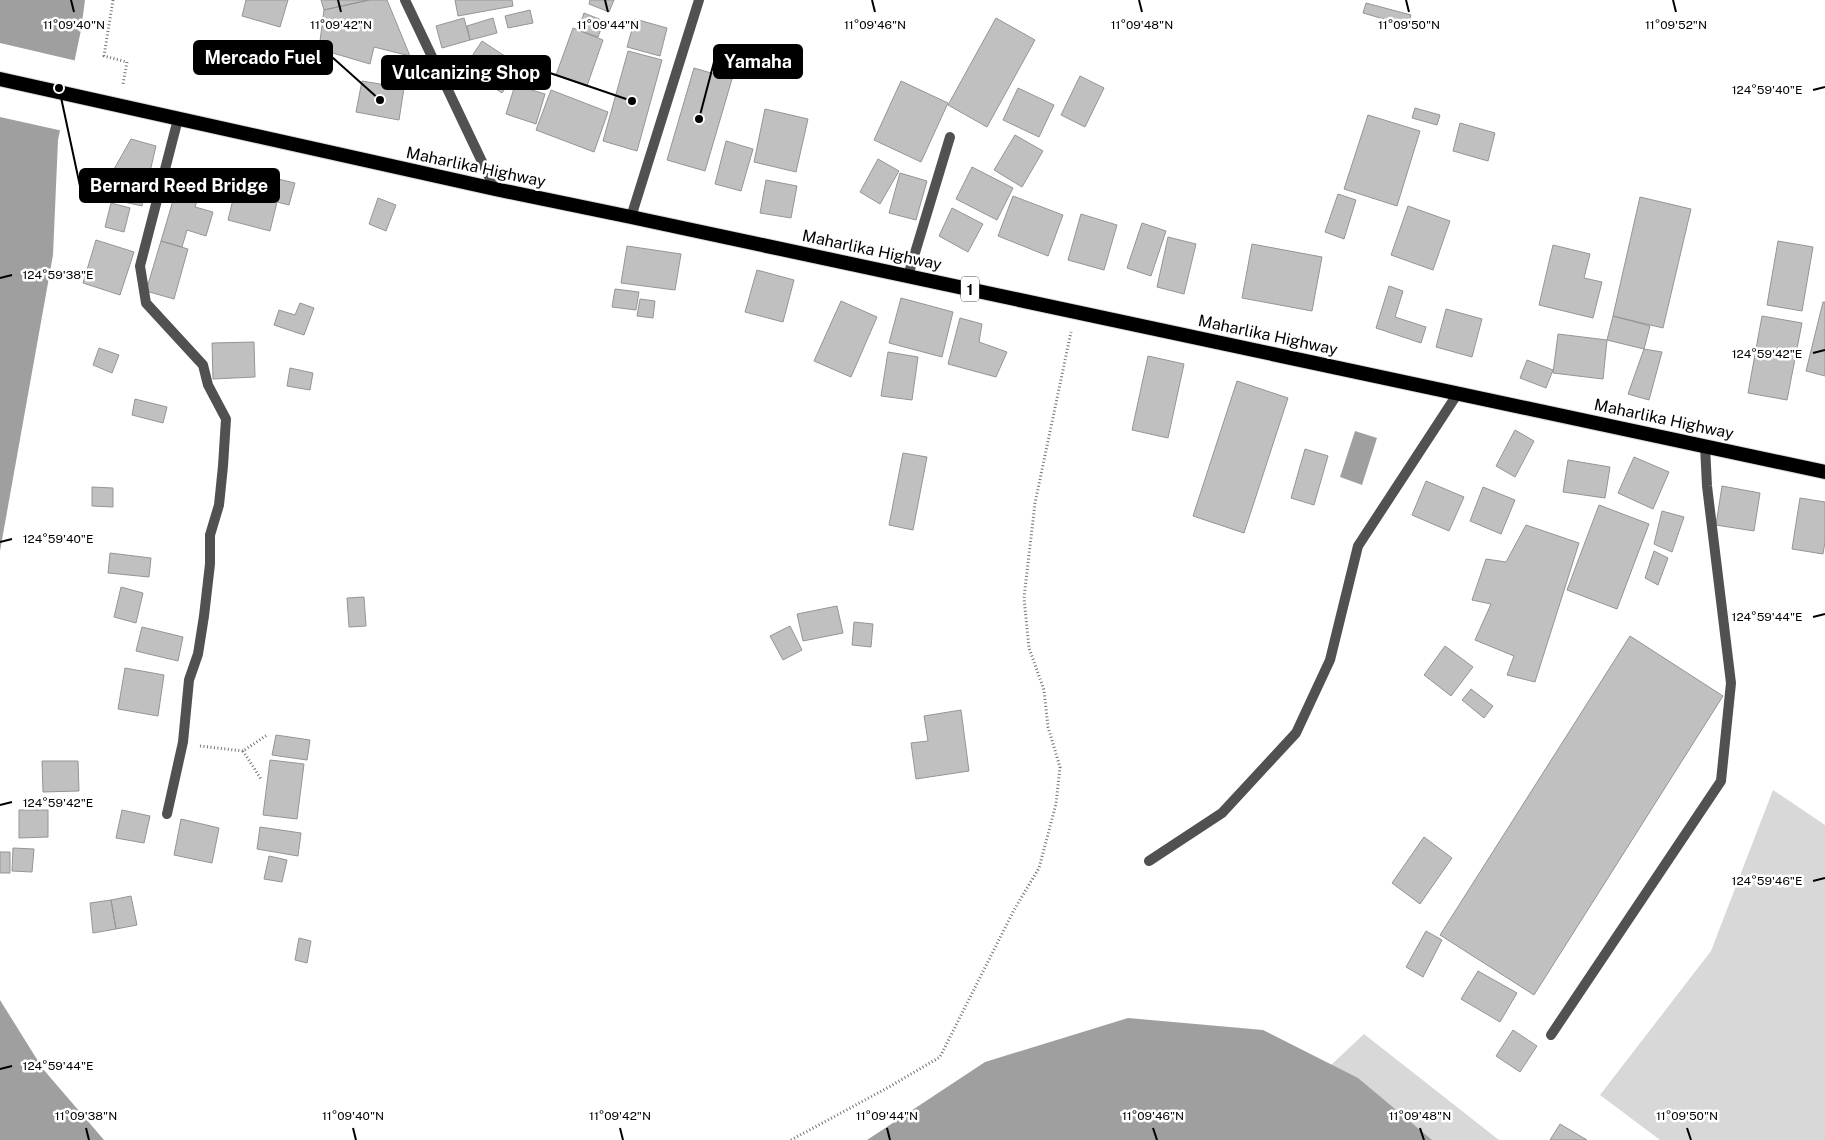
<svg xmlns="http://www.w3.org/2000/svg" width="1825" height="1140" font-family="'Public Sans',sans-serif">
	<rect width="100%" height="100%" fill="#fff"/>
	<path fill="#d8d8d8" d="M1773,790l52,35v315h-165l-60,-45 111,-144z
		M1364,1034l135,106h-248z"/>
	<path fill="#9f9f9f" d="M0,0h85l-4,30 -23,110 -5,115 -53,296z
		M1355,431l22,7 -15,47 -22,-8z
		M0,1000l43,69 61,71h-104z
		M1128,1018l135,12 95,48 74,62h-565l118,-78z"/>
	<path fill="#fff" d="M0,43l77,18 -14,70 -63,-14z"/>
	<path fill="#c0c0c0" stroke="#959595" d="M246,0h42l-8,27 -38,-11z
		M321,0h48l-45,10z
		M369,0h18l23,56 -36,-9 -4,17 -51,-15 5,-39z
		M455,0h57l1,6 -55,10z
		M590,0h24l-5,12 -20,-8z
		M1366,3l45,12 -3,11 -45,-13z
		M530,10l3,13 -25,5 -3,-12z
		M584,13l20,8 -6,16 -20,-7z
		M464,18l6,22 -28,8 -6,-22z
		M493,18l4,15 -27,7 -3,-14z
		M996,18l39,22 -48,87 -39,-22z
		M635,19l32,9 -7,28 -33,-9z
		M573,28l30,12 -16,46 -31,-11z
		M482,41l38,25 -18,27 -38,-25z
		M628,51l34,9 -25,91 -34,-10z
		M694,68l38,11 -27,92 -38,-11z
		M1080,76l24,12 -19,39 -24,-12z
		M362,81l42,7 -5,32 -43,-8z
		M901,81l47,22 -27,59 -47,-22z
		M515,85l30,9 -9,30 -30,-10z
		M1018,88l36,17 -15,32 -36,-17z
		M551,90l57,22 -14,40 -58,-22z
		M1415,108l25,7 -3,10 -25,-7z
		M765,109l43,10 -12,53 -42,-10z
		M1368,115l52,16 -23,75 -53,-17z
		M1460,123l35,10 -7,28 -35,-10z
		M1015,135l28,16 -21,36 -28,-17z
		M131,139l25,7 -14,60 -18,-4 8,-26 -9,-6 -3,13 -11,-5z
		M726,141l27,8 -12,42 -26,-7z
		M878,159l21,12 -19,33 -20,-12z
		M972,167l41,21 -16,32 -41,-21z
		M900,173l27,8 -11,39 -27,-7z
		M180,177l23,7 -8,23 18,5 -7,24 -19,-6 -5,17 -21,-6z
		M238,179l37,9 3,-9 17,4 -6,22 -12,-3 -7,29 -42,-11z
		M766,180l31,6 -6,32 -31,-5z
		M1338,194l18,6 -12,39 -19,-7z
		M1013,196l50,19 -15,41 -50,-20z
		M1640,197l51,12 -28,119 -50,-12z
		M378,198l18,7 -10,26 -17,-7z
		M111,203l19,5 -6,24 -19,-5z
		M1408,206l42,15 -17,49 -42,-15z
		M952,208l31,16 -15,28 -29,-16z
		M1081,214l36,11 -13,45 -36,-10z
		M1142,223l24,8 -15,45 -24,-8z
		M1168,237l28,7 -12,50 -27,-7z
		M96,240l38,12 -14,43 -37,-12z
		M161,241l27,8 -14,50 -28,-8z
		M1778,241l35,6 -11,64 -35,-6z
		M1252,244l70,13 -10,54 -70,-13z
		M1553,245l37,9 -6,24 18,4 -9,36 -54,-13z
		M627,246l54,8 -6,36 -54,-7z
		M757,270l37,10 -11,42 -38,-10z
		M1389,286l14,5 -8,26 31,10 -5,16 -45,-15z
		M615,289l24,3 -3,18 -24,-3z
		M901,298l52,14 -11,45 -53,-14z
		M640,299l15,2 -2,17 -16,-2z
		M841,301l36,16 -26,60 -37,-16z
		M1823,302h2v74l-19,-5z
		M300,303l14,5 -10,27 -30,-10 5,-15 16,5z
		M1446,309l36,10 -10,38 -36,-10z
		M1613,316l37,10 -6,23 -37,-9z
		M1762,316l40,7 -15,77 -39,-7z
		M960,318l22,6 -3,18 28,10 -11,25 -48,-13z
		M1558,334l49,6 -4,39 -50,-6z
		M254,342l1,35 -42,2 -1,-36z
		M99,348l20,7 -7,18 -19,-8z
		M1644,349l18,3 -13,48 -21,-6z
		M888,352l30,5 -6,43 -31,-4z
		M1148,356l36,8 -16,74 -36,-8z
		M1527,360l26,10 -7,18 -26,-10z
		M290,368l23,5 -3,17 -23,-4z
		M1237,381l51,17 -44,135 -51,-17z
		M135,399l32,8 -4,16 -31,-8z
		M1515,430l19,11 -19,36 -19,-11z
		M1305,449l23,7 -14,49 -23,-7z
		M903,453l24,4 -14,73 -24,-5z
		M1634,457l35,15 -16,37 -35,-16z
		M1568,460l42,7 -5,31 -42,-6z
		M1426,481l38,16 -15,34 -37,-16z
		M1722,486l38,7 -6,38 -38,-6z
		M92,487l21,1v19l-21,-1z
		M1483,487l32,13 -14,34 -31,-13z
		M1800,498l25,4v40l-2,12 -31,-5z
		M1599,505l50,19 -32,85 -50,-19z
		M1662,511l22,6 -12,35 -18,-8z
		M1526,525l53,18 -44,139 -28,-7 7,-19 -39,-16 16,-36 -19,-4 14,-41 20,3z
		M1654,551l14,7 -10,27 -13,-7z
		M110,553l41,5 -2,19 -41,-4z
		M121,587l22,6 -7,30 -22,-6z
		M364,597l2,29 -17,1 -2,-29z
		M837,606l6,27 -40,8 -6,-27z
		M854,622l19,2 -2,23 -19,-2z
		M790,626l12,24 -19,10 -13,-24z
		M142,627l41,10 -5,24 -42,-10z
		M1630,636l93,60 -189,299 -94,-60z
		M1445,646l28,21 -22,29 -27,-21z
		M125,668l39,7 -6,41 -40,-7z
		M1471,689l22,17 -9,12 -22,-18z
		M961,710l8,61 -53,8 -5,-36 17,-2 -4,-25z
		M276,735l34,5 -3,20 -35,-5z
		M270,760l34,4 -7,55 -34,-4z
		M42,761h36l1,30 -36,1z
		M19,810h29v27l-29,1z
		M122,810l28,6 -6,27 -28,-5z
		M181,819l38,9 -7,35 -38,-8z
		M260,827l41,6 -3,23 -41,-7z
		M1424,837l28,21 -32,46 -28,-21z
		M13,848l21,1 -2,23 -20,-1z
		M0,852h10v21h-10z
		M269,856l18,4 -5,22 -18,-3z
		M131,896l6,29 -21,4 -5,-29z
		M111,900l5,29 -23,4 -3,-30z
		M1426,931l16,9 -19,37 -17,-10z
		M299,938l12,3 -4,22 -12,-3z
		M1478,971l39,22 -17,29 -39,-23z
		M1513,1030l24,16 -17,26 -24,-16z
		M1560,1124l27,16h-37z"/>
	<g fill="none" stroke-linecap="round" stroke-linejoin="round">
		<g stroke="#dbdbdb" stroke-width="16">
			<path id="trunk" d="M0,79l495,110 136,28 1194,255"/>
		</g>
		<path stroke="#737373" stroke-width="3" stroke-dasharray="1 2.5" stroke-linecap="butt" d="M113,0l-9,56 23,6 -4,22
			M200,746l43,5 24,-16
			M243,751l18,28
			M791,1140l98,-53 51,-30 74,-147 25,-42 17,-64 4,-37 -12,-40 -4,-37 -15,-42 -5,-50 11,-95 36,-171"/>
		<path stroke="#515151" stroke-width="10" d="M1551,1035l170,-254 10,-98 -24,-197 -2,-40"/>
		<path stroke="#515151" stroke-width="10" d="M631,217l68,-217
			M908,276l42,-139
			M167,814l16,-72 6,-62 9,-26 6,-38 6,-52v-29l9,-30 4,-39 3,-47 -18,-34 -5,-20 -57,-62 -6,-37 38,-147
			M1149,861l73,-48 74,-80 34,-73 28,-114 100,-153"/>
		<path stroke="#515151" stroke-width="10" d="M405,0l90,189"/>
		<use href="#trunk" stroke="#000" stroke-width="14"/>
	</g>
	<path fill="none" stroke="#000" stroke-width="2" d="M71,0l3,12M338,0l3,12M605,0l3,12M872,0l3,12M1139,0l3,12M1406,0l3,12M1673,0l3,12M1813,90l12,-3M0,278l12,-3M1813,353l12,-3M0,542l12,-3M1813,617l12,-3M0,805l12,-3M1813,881l12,-3M0,1069l12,-3M86,1128l3,12M353,1128l3,12M620,1128l3,12M887,1128l3,12M1153,1128l4,12M1420,1128l4,12M1687,1128l4,12"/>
	<g text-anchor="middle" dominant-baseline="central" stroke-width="5" stroke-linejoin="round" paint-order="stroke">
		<rect fill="#fff" stroke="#4c4c4c" stroke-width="1" x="961" y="276.5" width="18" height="25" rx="4"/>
		<g font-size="15" font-weight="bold" fill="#000">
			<text x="970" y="289">1</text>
		</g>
		<g font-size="16" fill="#000" stroke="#fff">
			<text transform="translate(476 167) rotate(12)">Maharlika Highway</text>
			<text transform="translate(872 250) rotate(12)">Maharlika Highway</text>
			<text transform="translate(1268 335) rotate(12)">Maharlika Highway</text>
			<text transform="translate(1664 419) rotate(12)">Maharlika Highway</text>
		</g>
	</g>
	<g font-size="12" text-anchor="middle" fill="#000" stroke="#fff" stroke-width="5" stroke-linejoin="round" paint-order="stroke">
		<text x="74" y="29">11°09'40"N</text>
		<text x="341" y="29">11°09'42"N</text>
		<text x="608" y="29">11°09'44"N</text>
		<text x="875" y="29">11°09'46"N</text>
		<text x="1142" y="29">11°09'48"N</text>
		<text x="1409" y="29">11°09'50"N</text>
		<text x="1676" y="29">11°09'52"N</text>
		<text x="1767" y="94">124°59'40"E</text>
		<text x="58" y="279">124°59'38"E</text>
		<text x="1767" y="358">124°59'42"E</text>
		<text x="58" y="543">124°59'40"E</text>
		<text x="1767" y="621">124°59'44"E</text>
		<text x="58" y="807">124°59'42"E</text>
		<text x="1767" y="885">124°59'46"E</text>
		<text x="58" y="1070">124°59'44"E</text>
		<text x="86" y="1120">11°09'38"N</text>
		<text x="353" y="1120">11°09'40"N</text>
		<text x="620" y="1120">11°09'42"N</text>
		<text x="887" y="1120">11°09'44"N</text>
		<text x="1153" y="1120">11°09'46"N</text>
		<text x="1420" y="1120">11°09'48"N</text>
		<text x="1687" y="1120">11°09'50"N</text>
	</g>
	<path fill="none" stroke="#000" stroke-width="2" d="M380 100L332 57M699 119L714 62M632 101L550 73M59 88L80 186"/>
	<g fill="#000" stroke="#fff" stroke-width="2">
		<circle cx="380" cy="100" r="5"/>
		<circle cx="699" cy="119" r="5"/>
		<circle cx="632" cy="101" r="5"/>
		<circle cx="59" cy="88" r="5"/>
	</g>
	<g fill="#000" stroke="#000" stroke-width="2">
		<rect x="194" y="41" width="138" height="33" rx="5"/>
		<rect x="714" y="45" width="88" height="33" rx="5"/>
		<rect x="382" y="56" width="168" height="33" rx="5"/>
		<rect x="80" y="169" width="199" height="33" rx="5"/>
	</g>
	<g font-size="18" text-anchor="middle" font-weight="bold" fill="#fff">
		<text x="263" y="64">Mercado Fuel</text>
		<text x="758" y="68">Yamaha</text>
		<text x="466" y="79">Vulcanizing Shop</text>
		<text x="179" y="192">Bernard Reed Bridge</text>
	</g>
</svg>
